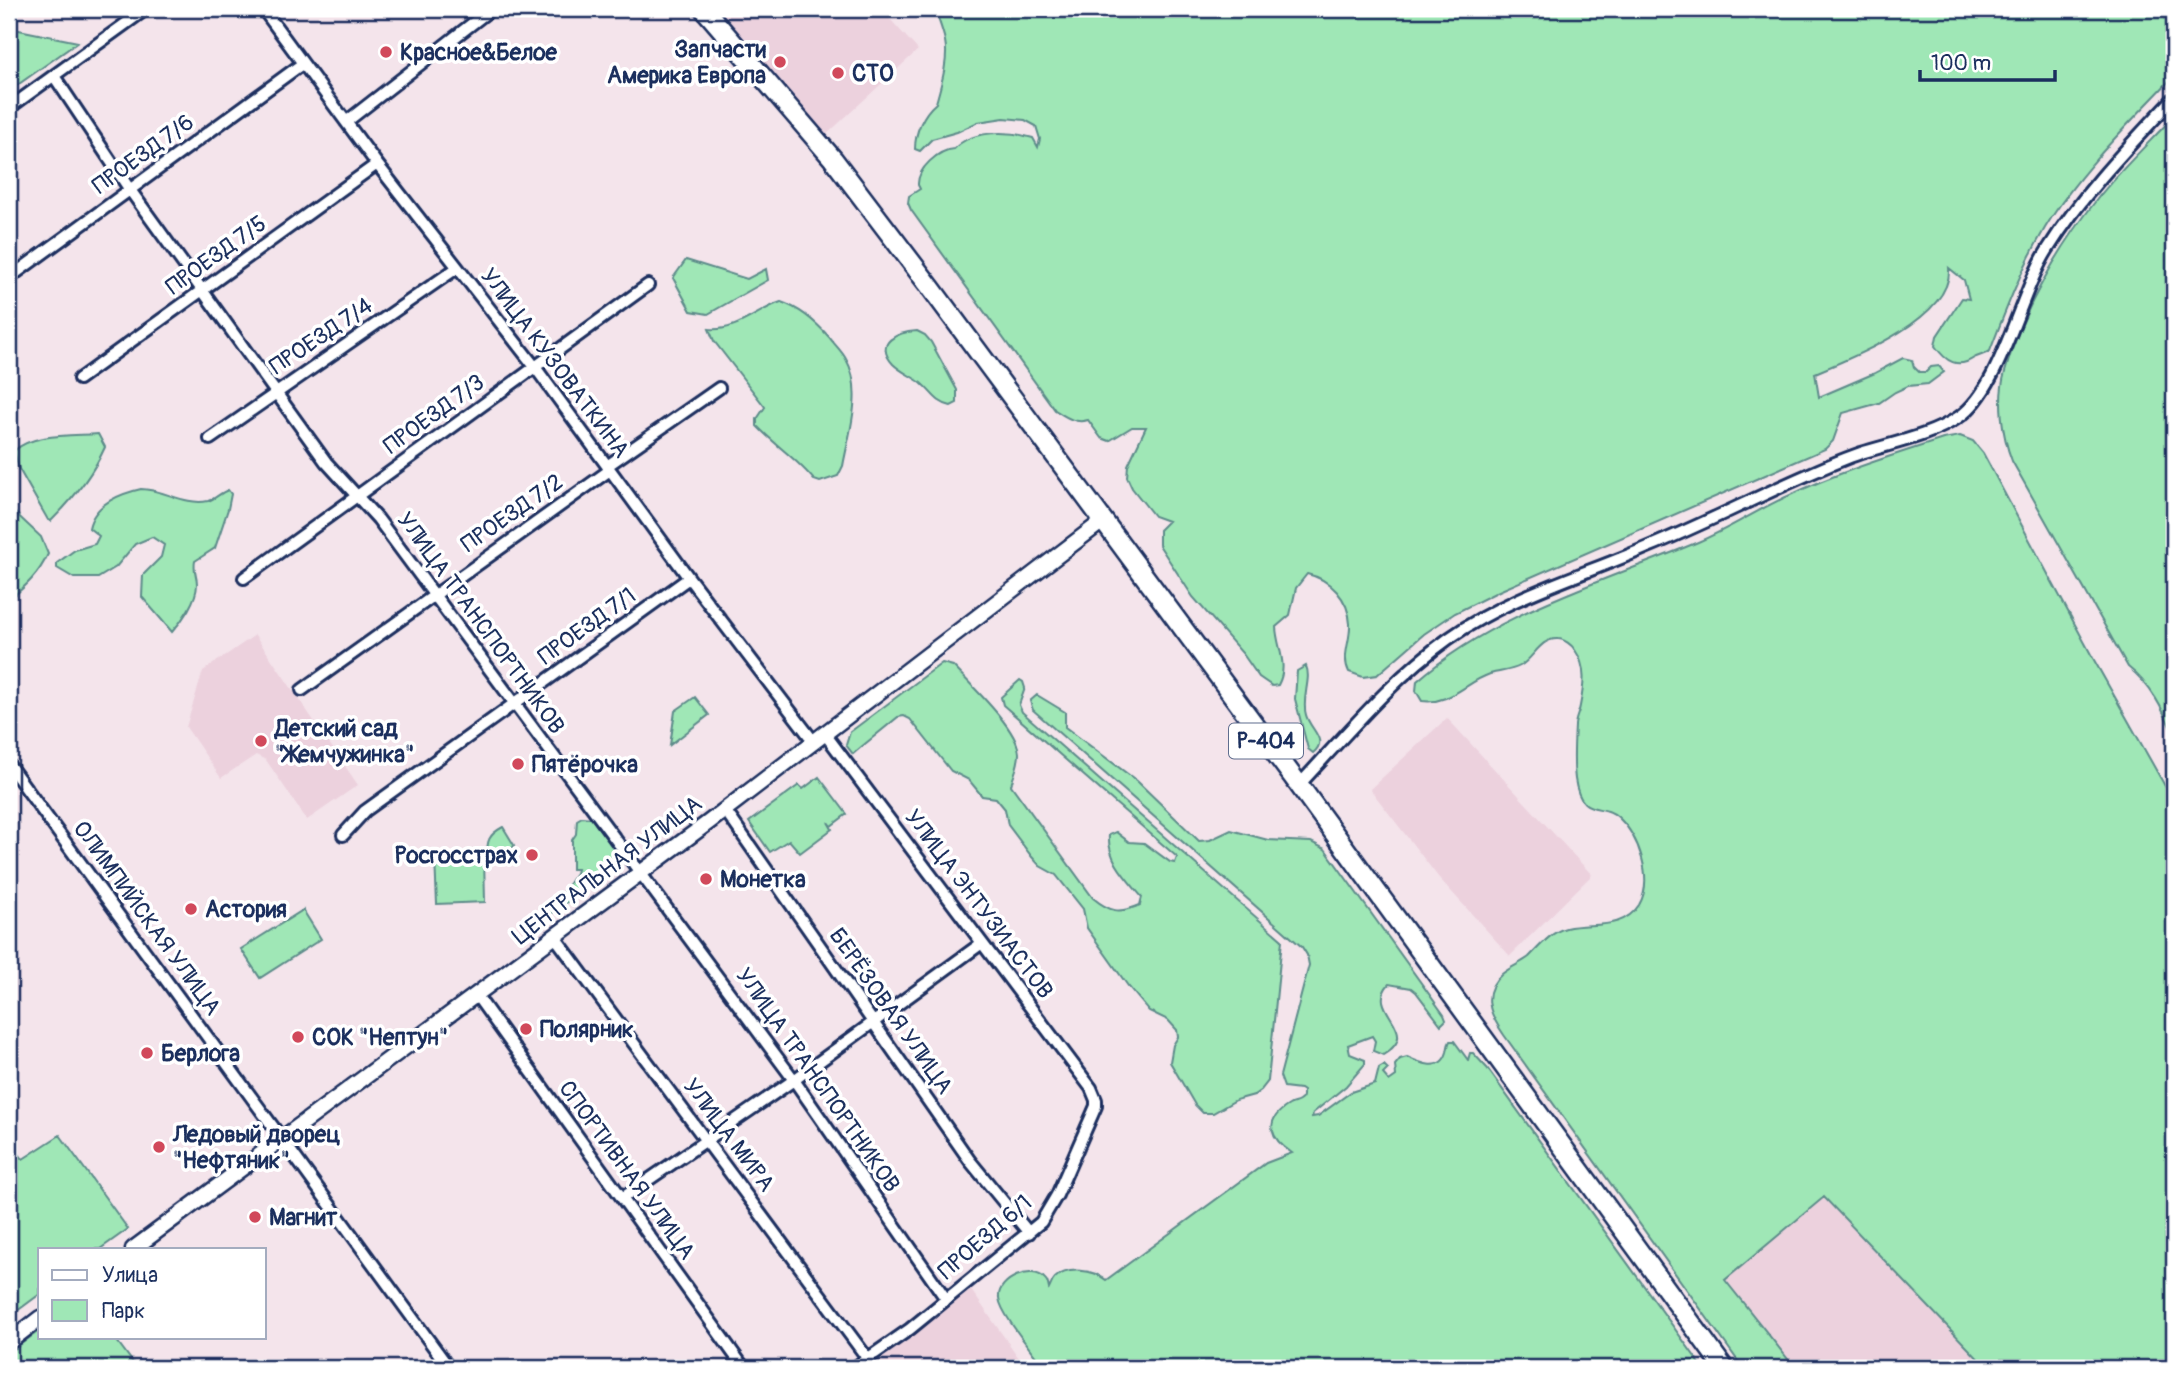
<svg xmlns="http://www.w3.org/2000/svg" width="2183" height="1377" font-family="Pangolin,sans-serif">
	<rect width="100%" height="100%" fill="#f4e4eb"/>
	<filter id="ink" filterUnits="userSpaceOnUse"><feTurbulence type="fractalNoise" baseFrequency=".0143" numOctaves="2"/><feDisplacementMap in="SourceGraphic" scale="14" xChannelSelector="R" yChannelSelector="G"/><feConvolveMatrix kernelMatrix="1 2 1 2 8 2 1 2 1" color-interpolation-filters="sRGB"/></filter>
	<g filter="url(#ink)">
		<path fill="#ecd1dd" d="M715,9h166l37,41 -92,85z
			M255,635l103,150 -51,35 -41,-60 -10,-5 -35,23 -35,-51 17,-56z
			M1447,718l145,157 -82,81 -71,-78 -69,-89z
			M1824,1197l163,171h-192l-70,-88z
			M971,1290l55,78h-164z"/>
		<path fill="#9fe7b6" stroke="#5d8b8a" stroke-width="2" d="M935,9h1239v67c-43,45 -97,98 -129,152 -23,39 -39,81 -55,123 -5,4 -11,4 -16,7 -16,11 -28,4 -39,-12l2,-10 25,-38 7,1 -5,-19 -15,-12c4,50 -97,90 -134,105l4,24 56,-24 28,-15 9,2 2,7 5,5h7l5,-5 8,-1 5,6 -16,12 -20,2 -13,6 -16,11 -36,10 -10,28 -8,8 -326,142 -44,22 -31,21 -47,41 -14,2 -14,-5c-8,-16 2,-31 1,-48 -1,-25 -20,-45 -43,-50l-11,14 -6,27 -14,12c1,21 13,38 2,58l-6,1 -13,-9 -16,-23 -50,-57 -34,-52v-15l9,-9 -14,-5 -22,-28 -5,-11 1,-12 18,-38h-14l-23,14 -8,-3 -13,-18c-13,4 -22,-3 -33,-10l-144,-200 -3,-7 1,-7 11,-7 -2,-4c-1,-16 20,-35 36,-36 18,-20 56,-18 79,-11l5,9 2,-8 -4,-13 -11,-6 -21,-2 -26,4 -21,10 -25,7 -12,12 -5,-2c0,-17 8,-35 21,-46 5,-18 13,-43 9,-62 -2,-10 -7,-22 -10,-32z
			M9,28l69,14 -69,49z
			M2174,116v620c-11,-27 -23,-51 -46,-69l-116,-206c-10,-26 -15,-62 -7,-89 17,-62 54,-124 93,-174 23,-29 51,-55 76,-82z
			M686,260l61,19 19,-10 2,11 -60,34 -17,-3 -18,-33z
			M781,302c18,6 35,20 48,35 5,7 13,14 17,22 18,31 3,74 -3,107l-5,10 -18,6 -6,-2c-17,-21 -38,-34 -57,-54v-7l8,-12 -51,-66 -5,-12c27,3 48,-19 72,-27z
			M917,331l8,4 6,7 26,48v13l-6,3c-16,-4 -18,-13 -30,-23 -9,-7 -20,-11 -28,-19 -20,-22 5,-32 24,-33z
			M98,434l7,13c-12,27 -33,53 -54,74l-3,-1 -29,-51 -5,-18c19,-18 59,-15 84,-17z
			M1960,436l13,5 10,12 111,207 80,142v566h-187l-163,-171 -99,83 70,88h-52l-239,-333c-14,-20 -24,-42 -2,-61 8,-7 18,-10 27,-17 10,-10 23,-26 37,-29 26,-6 56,3 73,-23 15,-26 0,-69 -21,-88 -17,-16 -37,3 -43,-38 -2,-16 -1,-36 0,-53 0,-7 4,-13 5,-20 4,-20 7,-39 -5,-56 -3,-5 -11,-11 -17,-11 -18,-1 -24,19 -38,27 -9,5 -20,5 -30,8 -24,8 -40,31 -68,27l-6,-10 1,-10c78,-69 186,-99 281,-139 31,-13 59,-32 90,-46 50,-24 103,-40 155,-57z
			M141,489c22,0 44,17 67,12 7,-2 12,-8 20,-11l3,4 -3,15 -13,39 -20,13c-2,10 2,14 2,23 0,16 -15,37 -25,48l-30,-35 1,-22 18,-18 3,-12 -12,-8 -17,7 -19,23 -18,11h-24l-17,-10v-5l18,-13 20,-6 4,-8 -10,-8c5,-24 30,-34 52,-39z
			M9,507l32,30 7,17c-9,20 -22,32 -39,46z
			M942,663l11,3c17,18 65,63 66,87 0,12 -5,21 -8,32l82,113c17,14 26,16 47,7l2,-8c-15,-18 -35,-37 -33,-62l7,-3 13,10 15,1 26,19 5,1 2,-6 -174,-152 -2,-8 19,-17 3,2 2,6 -6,17 3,7 260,228 -14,141 -7,9 -7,5 -18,5 -23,13h-10l-8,-8 -25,-43 3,-17 5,-8 -1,-7 -9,-10 -19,-9 -21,-25 -41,-58 -4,-19 -27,-34 -16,-9 -8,-9 -24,-32 -3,-16 -9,-11 -14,-2 -13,-16 -18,-9 -41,-52 -6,-3 -6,1 -38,31 -7,6 -7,-9 4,-13z
			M1306,666c6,13 -5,32 0,49 4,15 23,25 7,38l-5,-4 -13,-50 2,-28z
			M1037,695l28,17v15l72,54 62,60 11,-1 21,-10 37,10 43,2 14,7 119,166 2,5 -5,5 -25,-33 -5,-4 -22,-4c-25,27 36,46 -6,71l-10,-4 2,-10 -3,-5 -24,9 2,9 15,6v4l-19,22 -33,27 -1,4 6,-1 33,-24 24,-8 4,-16 5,-3 4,4 -5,5 6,7 7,-5 -1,-11 5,-6 7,-2c13,6 34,16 40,-5 1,-4 1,-8 3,-11h4l14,19 2,-7h3l14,15 216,300h-659c-10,-15 -43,-53 -45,-70 -2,-19 34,-34 46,-19 3,2 3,6 4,10 2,-4 3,-8 6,-11 13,-12 39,-8 51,2l160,-117 26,-10c-21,-14 -30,-32 -3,-48 3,-2 7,-2 10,-4 5,-3 4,-5 4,-10l-3,-2 -16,-2 -4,-11 29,-111 -2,-10 -5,-8 -269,-237 -3,-9z
			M695,697l14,18 -39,30 5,-34z
			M819,777l28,37 -16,12 -3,-4 4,7 -32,24 -11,-13 -19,12 -21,-30 50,-37 4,4z
			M582,817l9,1 28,38 -2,7 -37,26 -7,9 -36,26 -3,-2 20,-17 22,-32 1,-4h-5v-29l4,-6 1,-14z
			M503,827l11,18 -6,15 -21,-4c0,-15 1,-21 16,-29z
			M484,856l1,46 -48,2 -2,-46z
			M303,910l18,29 -61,39 -19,-29z
			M60,1135l68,94 -28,20h-60v45l-31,23v-171l2,-1 12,14z
			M40,1330v7h74l23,31h-128v-15z"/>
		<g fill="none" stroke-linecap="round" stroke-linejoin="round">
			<g stroke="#1b2f5e" stroke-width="16">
				<path id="minor" d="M263,9l114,155 158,203 154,211 125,164
					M54,76l76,114 196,272 52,57 416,561 152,219
					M9,108l137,-99
					M346,122l145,-113
					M9,278l293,-214
					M79,379l298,-215
					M210,439l247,-171
					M607,466l112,-78
					M244,578l404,-293
					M302,690l308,-220
					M825,734l266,354 5,12v6l-39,89 -16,27 -131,107 -56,39
					M9,765l440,603
					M1299,785c46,-49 94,-107 149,-146 61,-43 133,-63 200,-92 54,-22 106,-49 159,-72 18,-8 36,-16 54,-22 32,-10 70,-17 98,-36 42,-28 60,-123 89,-168 35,-56 81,-103 126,-151
					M725,810l245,351 59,72
					M343,835l22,-24 324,-233
					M555,937l313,422
					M477,996l267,372
					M622,1198l172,-118 188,-137"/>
			</g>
			<g stroke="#1b2f5e" stroke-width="19">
				<path id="tertiary" d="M133,1249l576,-427 395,-302
					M9,1342l31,-24"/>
			</g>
			<g stroke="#1b2f5e" stroke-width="23">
				<path id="trunk" d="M704,9l129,150 98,129 368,497 425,583"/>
			</g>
			<use href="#minor" stroke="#fff" stroke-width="10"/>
			<use href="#tertiary" stroke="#fff" stroke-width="14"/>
			<use href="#trunk" stroke="#fff" stroke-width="18"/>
		</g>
	</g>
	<g fill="#d1495b" stroke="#fff" stroke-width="2.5">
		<circle cx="386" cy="52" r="7"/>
		<circle cx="780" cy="62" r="7"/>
		<circle cx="838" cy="73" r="7"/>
		<circle cx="261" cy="741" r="7"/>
		<circle cx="518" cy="764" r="7"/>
		<circle cx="532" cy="855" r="7"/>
		<circle cx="706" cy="879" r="7"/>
		<circle cx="191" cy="909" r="7"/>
		<circle cx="526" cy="1029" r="7"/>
		<circle cx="298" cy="1037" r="7"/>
		<circle cx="147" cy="1053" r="7"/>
		<circle cx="159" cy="1147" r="7"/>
		<circle cx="255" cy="1217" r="7"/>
	</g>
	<g text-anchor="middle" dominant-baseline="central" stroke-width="7" stroke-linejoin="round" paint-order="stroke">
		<rect fill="#fff" stroke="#5f6d8e" stroke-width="2" x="1229" y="723.5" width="74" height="35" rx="5"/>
		<g font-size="21" font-weight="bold" fill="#1b2f5e">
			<text x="1266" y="741">Р-404</text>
		</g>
		<g font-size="23" font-weight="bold" fill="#1b2f5e" stroke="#fff" text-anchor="start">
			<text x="766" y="49" text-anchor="end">Запчасти<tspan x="766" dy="26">Америка Европа</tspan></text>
			<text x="400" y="52">Красное&amp;Белое</text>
			<text x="852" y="73">СТО</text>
			<text x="275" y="728">Детский сад<tspan x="275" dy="26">"Жемчужинка"</tspan></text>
			<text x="532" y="764">Пятёрочка</text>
			<text x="518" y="855" text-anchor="end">Росгосстрах</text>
			<text x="720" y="879">Монетка</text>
			<text x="205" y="909">Астория</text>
			<text x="540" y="1029">Полярник</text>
			<text x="312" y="1037">СОК "Нептун"</text>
			<text x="161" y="1053">Берлога</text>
			<text x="173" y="1134">Ледовый дворец<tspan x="173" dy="26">"Нефтяник"</tspan></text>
			<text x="269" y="1217">Магнит</text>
		</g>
		<g font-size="23" fill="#1b2f5e" stroke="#fff">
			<text transform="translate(143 154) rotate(-36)">ПРОЕЗД 7/6</text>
			<text transform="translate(216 255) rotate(-36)">ПРОЕЗД 7/5</text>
			<text transform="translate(321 336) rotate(-34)">ПРОЕЗД 7/4</text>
			<text transform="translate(555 363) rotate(53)">УЛИЦА КУЗОВАТКИНА</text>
			<text transform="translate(434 414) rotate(-36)">ПРОЕЗД 7/3</text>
			<text transform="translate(512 513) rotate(-35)">ПРОЕЗД 7/2</text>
			<text transform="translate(481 623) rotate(54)">УЛИЦА ТРАНСПОРТНИКОВ</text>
			<text transform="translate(587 626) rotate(-36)">ПРОЕЗД 7/1</text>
			<text transform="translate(607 870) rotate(-37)">ЦЕНТРАЛЬНАЯ УЛИЦА</text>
			<text transform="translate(979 904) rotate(53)">УЛИЦА ЭНТУЗИАСТОВ</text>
			<text transform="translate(147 918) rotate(54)">ОЛИМПИЙСКАЯ УЛИЦА</text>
			<text transform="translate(891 1011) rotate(55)">БЕРЁЗОВАЯ УЛИЦА</text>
			<text transform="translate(818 1080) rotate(55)">УЛИЦА ТРАНСПОРТНИКОВ</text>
			<text transform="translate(729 1135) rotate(53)">УЛИЦА МИРА</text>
			<text transform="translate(627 1170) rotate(54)">СПОРТИВНАЯ УЛИЦА</text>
			<text transform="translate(985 1237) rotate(-41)">ПРОЕЗД 6/1</text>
		</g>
	</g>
	<rect width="2183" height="1377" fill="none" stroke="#fff" stroke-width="35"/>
	<rect x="18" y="18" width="2148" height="1342" fill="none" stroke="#1b2f5e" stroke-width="2.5" filter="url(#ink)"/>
	<rect x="38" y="1248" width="228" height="91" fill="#ffffff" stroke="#a4acbf" stroke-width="2"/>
	<rect x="52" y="1270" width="35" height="10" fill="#ffffff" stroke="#a4acbf" stroke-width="2"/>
	<text x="102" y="1282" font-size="21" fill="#1b2f5e">Улица</text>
	<rect x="52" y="1300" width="35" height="21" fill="#9fe7b6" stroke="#a4acbf" stroke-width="2"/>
	<text x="102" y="1318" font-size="21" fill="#1b2f5e">Парк</text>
	<path d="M1920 70v10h135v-10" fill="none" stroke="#1b2f5e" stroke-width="3.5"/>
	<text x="1931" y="70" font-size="21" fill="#1b2f5e" stroke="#ffffff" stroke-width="5" paint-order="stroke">100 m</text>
</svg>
